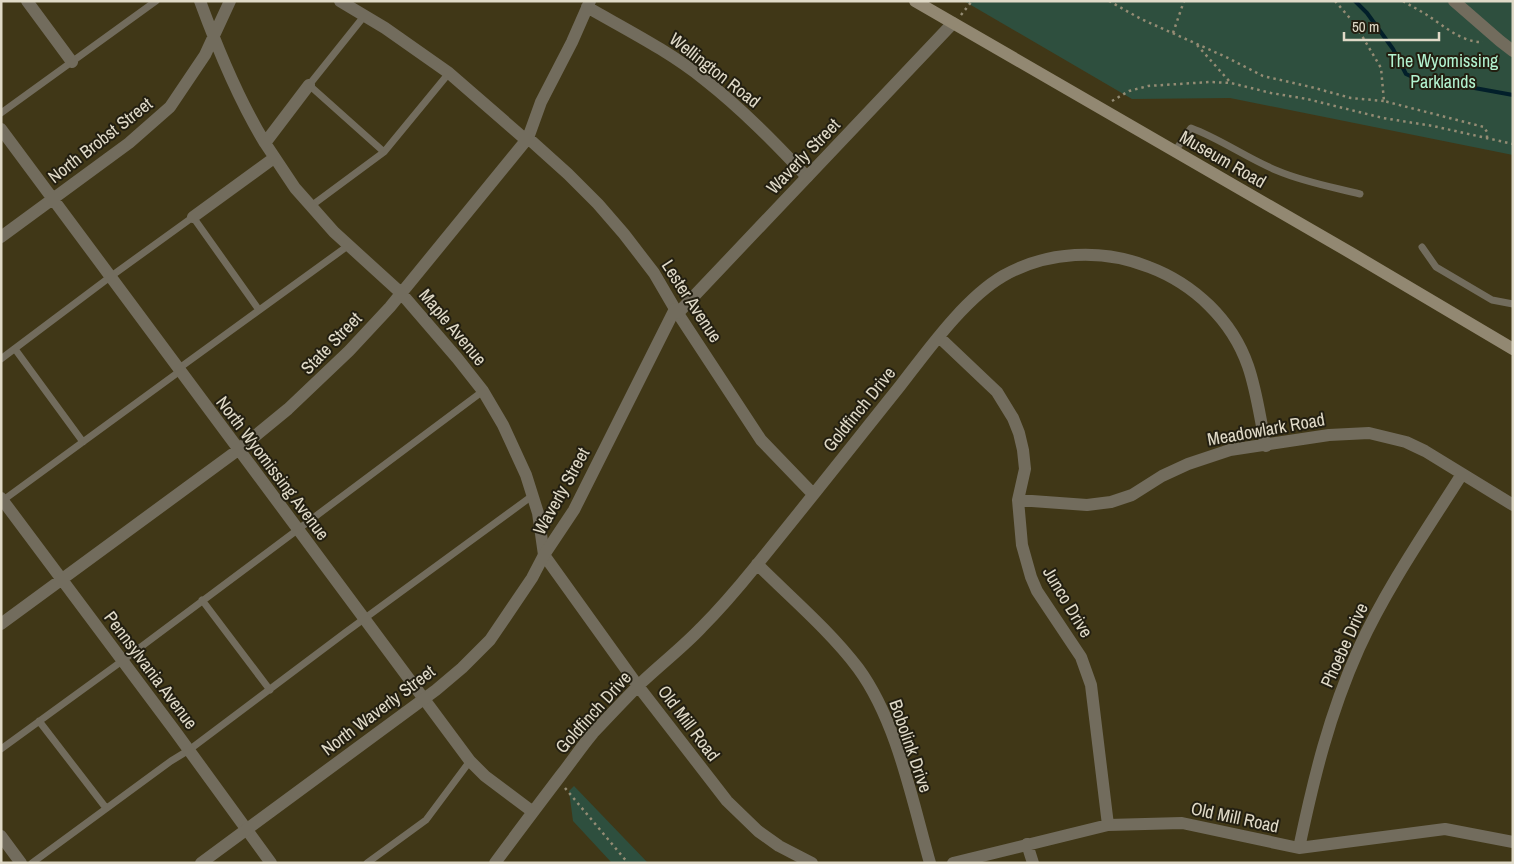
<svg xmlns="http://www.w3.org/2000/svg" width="1514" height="864" font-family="'Archivo Narrow',sans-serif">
	<rect width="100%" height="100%" fill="#403717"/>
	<path fill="#2e4f3e" d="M964,1h549v154l-283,-57 -98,1z
		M574,786l74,77h-38l1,-1 -38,-41 -4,-30z"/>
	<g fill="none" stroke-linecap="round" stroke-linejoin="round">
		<path stroke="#021f2a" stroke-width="4" d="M1355,1l12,12 26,36 13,25 28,13h35l44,8"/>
		<path stroke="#948c74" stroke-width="2.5" stroke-dasharray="2.5 4" stroke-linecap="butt" d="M1109,1l32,18 85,38 37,19 48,11 40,11 33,3
			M1335,1l20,23 26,44 3,33 100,26 3,5v6
			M1403,1c8,5 16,9 24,14 16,10 35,28 56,27
			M961,15l11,-14
			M1173,33l11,-32
			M1197,45l33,37
			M1112,101l17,-10 19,-5 62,-4 21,1 40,10 36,6 76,19 50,8 80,18
			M565,788l63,75"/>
		<path stroke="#726c5d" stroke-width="7" d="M365,15l-56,70 75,67
			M1,113l155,-112
			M1175,151l16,-23c30,11 57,31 87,43 26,11 54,16 82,23
			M311,206l73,-54 65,-79
			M1422,247l14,20 56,33 21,4
			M15,349l68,93
			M1,359l109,-82 83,-60 66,93
			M178,369l171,-124
			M2,501l178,-130
			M202,600l68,90
			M39,721l67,87
			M1,749l121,-88 361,-270
			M32,863l139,-102 18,-11 157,-118 186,-136
			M367,863l59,-43 44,-59"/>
		<path stroke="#726c5d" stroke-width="12" d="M27,1l45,61
			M200,1c18,49 38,98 65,142
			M340,1l45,27 64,45 77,67
			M1454,1l46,40 13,10
			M587,7c40,23 82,44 118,73 37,29 70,63 102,97
			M309,85l-44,58 30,45 16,18 23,26 67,61 56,65 26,33 20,34 23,50 12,38 6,42 94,131 89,115 31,30 21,15 33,17
			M1,129l469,632 15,15 48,36
			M528,138l40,36 30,30 26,30 30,39 21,36 86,131 52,54
			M193,217l81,-59
			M1,237l128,-94 41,-36 35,-52 25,-54
			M939,337l58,55 16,26 6,15 4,17 2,19 -7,31 4,45 9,32 6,14 44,66 10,28 17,140
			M1,498l174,233 96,132
			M1018,500l69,5 24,-3 21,-7 30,-19 26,-12 42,-14 99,-15 40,-2 37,9 19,9 88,54
			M757,564c34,34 72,66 101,104 39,53 54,132 72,195
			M1,624l237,-174 50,-41 61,-58 41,-44 138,-169 13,-36 31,-60 18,-41
			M1,836l20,27
			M1027,844l6,19
			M1299,848c15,-71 30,-133 60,-200 28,-61 67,-117 103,-174
			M495,863c22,-30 44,-59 66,-88 11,-14 21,-29 32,-42 16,-17 32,-34 48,-50 20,-19 42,-36 60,-55 19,-19 37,-40 54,-61 49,-60 97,-121 145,-181 28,-36 64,-87 103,-110 44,-25 99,-28 146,-9 45,17 83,53 99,99 9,26 12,53 18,80
			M953,863l155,-38 74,-2 117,25 146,-19 68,13"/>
		<path stroke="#726c5d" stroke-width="12" d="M678,313l275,-290
			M201,863l235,-173 26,-22 28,-28 42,-62 12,-23 30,-45 101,-201"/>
		<path stroke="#928872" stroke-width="12" d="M915,1l436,252 162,96"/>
	</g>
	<g text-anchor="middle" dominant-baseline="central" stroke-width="4" stroke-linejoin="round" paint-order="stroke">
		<g font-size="18" fill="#b3f3d0" stroke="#231f11">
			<text x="1443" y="60">The Wyomissing<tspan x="1443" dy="21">Parklands</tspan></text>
		</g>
		<g font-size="18" fill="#e0dac8" stroke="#231f11">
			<text transform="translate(715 70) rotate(38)">Wellington Road</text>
			<text transform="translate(100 140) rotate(-38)">North Brobst Street</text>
			<text transform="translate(803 156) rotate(-46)">Waverly Street</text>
			<text transform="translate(1223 159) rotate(30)">Museum Road</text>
			<text transform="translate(692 301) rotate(57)">Lester Avenue</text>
			<text transform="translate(453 327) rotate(50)">Maple Avenue</text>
			<text transform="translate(331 343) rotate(-46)">State Street</text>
			<text transform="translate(859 409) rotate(-51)">Goldfinch Drive</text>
			<text transform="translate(1266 429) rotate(-10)">Meadowlark Road</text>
			<text transform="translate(273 468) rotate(53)">North Wyomissing Avenue</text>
			<text transform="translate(561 491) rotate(-61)">Waverly Street</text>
			<text transform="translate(1068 602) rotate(59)">Junco Drive</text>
			<text transform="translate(1344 645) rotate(-66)">Phoebe Drive</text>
			<text transform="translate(151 670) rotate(53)">Pennsylvania Avenue</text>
			<text transform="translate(378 710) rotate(-37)">North Waverly Street</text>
			<text transform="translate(593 712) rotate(-48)">Goldfinch Drive</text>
			<text transform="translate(689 723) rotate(53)">Old Mill Road</text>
			<text transform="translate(911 746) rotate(71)">Bobolink Drive</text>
			<text transform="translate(1235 817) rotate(12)">Old Mill Road</text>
		</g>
	</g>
	<rect width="1514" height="864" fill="none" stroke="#e0dac8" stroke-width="5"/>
	<path d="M1344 32v8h95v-8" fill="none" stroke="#e0dac8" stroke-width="2.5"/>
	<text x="1352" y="32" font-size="15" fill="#e0dac8" stroke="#231f11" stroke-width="4" paint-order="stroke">50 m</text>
</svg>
